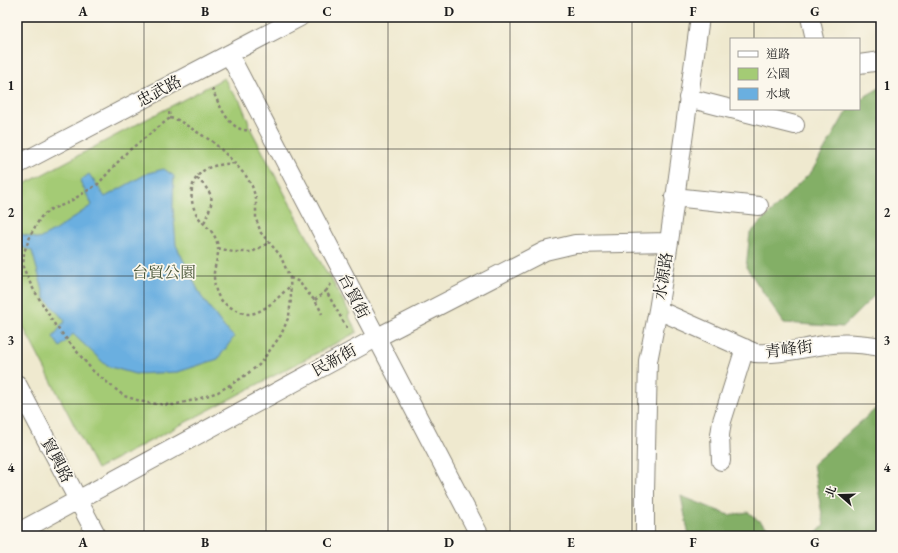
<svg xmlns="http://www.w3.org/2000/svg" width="898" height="553" font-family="'EB Garamond','Noto Serif TC',serif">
	<rect width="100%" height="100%" fill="#fbf7ec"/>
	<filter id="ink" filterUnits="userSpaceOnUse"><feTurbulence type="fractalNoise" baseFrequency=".025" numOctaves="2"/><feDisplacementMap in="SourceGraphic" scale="8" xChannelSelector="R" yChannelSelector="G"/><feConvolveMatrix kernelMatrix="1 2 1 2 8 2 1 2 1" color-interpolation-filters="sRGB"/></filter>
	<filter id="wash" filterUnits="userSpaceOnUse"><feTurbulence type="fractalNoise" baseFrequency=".012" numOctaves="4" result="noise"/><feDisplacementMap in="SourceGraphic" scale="16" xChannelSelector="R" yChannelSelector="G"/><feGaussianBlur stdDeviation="0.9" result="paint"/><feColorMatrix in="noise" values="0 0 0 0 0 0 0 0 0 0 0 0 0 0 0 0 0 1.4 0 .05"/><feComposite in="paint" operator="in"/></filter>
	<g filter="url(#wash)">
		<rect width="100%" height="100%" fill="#efe9cf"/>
		<path fill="#a4cb75" stroke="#607448" d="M224,78l6,11 10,12 9,22 -1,1 79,150 1,-1 22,41 -2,1 9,17 -260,137 -80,-154v-127z"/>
		<path fill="#83af66" stroke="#506641" d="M881,87v202l-38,38 -59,-4 -38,-56 4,-34 62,-62 36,-62h11v-9z
			M881,404v132h-67l10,-11 -11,-61z
			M681,496l48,19 19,-3 30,24h-89z"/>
		<path fill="#6aafe0" stroke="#43667e" d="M164,169l10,7 -1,31 3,38 25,51 23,31 10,10 -16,22 -40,13 -43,2 -28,-8 -34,-32 -13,13 -7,-10 12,-16 -20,-23 -13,-47 -15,-6v-12l22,6 15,-8 38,-26 -12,-24 9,-7 16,23 43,-24z"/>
	</g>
	<g filter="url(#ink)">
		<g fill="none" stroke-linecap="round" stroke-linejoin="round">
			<g stroke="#868276" stroke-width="20">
				<path id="minor" d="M810,17l5,22
					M229,54l251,482
					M859,64l22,-3
					M688,98l43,11
					M732,109l63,16
					M17,165l283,-148
					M674,197l85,9
					M658,310l97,43c24,2 47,-5 70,-8 18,-3 39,-1 56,2
					M17,384l80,152
					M721,461l-1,-26 2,-14 23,-73
					M17,533l359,-195 169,-87 30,-7 94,-2
					M645,536v-44l3,-131 10,-51 11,-68 31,-225"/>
			</g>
			<path stroke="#868276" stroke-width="2.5" stroke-dasharray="3 3" stroke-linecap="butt" d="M212,89c7,15 18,45 39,41
				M169,112l1,6
				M170,118l8,2 35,22 16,15 17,19 6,10 4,13v20l5,14 19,22 10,23 1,21 -2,17 -8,19 -22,30 -19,14 -22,13 -20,7 -25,6 -26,-2 -23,-7 -31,-25 -38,-46 -24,-40 -8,-18 1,-15 8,-20 9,-15 10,-8 15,-5 32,-20 29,-32z
				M234,163c-8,1 -19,2 -26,5 -19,9 -20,31 -11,47 8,13 19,15 21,33 1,10 -5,20 -4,29 1,14 3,21 14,29 6,3 13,7 20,8 15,0 32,-18 42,-28
				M197,178c19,19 17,21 7,45
				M218,248l15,4h19l18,-10
				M290,278c11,3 10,6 17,14 8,9 10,10 15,22
				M331,284l-5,7 22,39
				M315,300l11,-9
				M230,385l3,6"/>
			<use href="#minor" stroke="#fff" stroke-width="18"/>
		</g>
	</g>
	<path fill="none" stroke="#1c1c1c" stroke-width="1" stroke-opacity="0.55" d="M144,17v519M266,17v519M388,17v519M510,17v519M632,17v519M754,17v22M754,109v427M17,149h864M17,276h864M17,404h864"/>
	<g text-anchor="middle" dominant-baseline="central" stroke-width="3.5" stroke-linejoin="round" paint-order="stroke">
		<g font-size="16" fill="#1c1c1c" stroke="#fbf7ec">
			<text transform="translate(159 91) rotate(-28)">忠武路</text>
			<text transform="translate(663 276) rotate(-81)">水源路</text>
			<text transform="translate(354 296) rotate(63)">台貿街</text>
			<text transform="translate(789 349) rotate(-7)">青峰街</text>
			<text transform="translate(334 360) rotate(-29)">民新街</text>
			<text transform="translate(57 460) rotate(62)">貿興路</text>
		</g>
		<g font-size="16" fill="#4c593b" stroke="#fbf7ec">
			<text x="164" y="272">台貿公園</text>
		</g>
	</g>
	<rect width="898" height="553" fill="none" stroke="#fbf7ec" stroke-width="44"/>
	<rect x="730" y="38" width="130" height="72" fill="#fbf7ec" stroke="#a29f99"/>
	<rect x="738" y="51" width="20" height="6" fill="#ffffff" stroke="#a29f99"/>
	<text x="766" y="58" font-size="12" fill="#1c1c1c">道路</text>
	<rect x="738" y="68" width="20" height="12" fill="#a4cb75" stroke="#a29f99"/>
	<text x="766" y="78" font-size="12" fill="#1c1c1c">公園</text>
	<rect x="738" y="88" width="20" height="12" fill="#6aafe0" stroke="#a29f99"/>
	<text x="766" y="98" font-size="12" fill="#1c1c1c">水域</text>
	<g transform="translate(840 495) rotate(290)" stroke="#fbf7ec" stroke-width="3" paint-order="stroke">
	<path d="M0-3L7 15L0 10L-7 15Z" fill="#1c1c1c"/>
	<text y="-6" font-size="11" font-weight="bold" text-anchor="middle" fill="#1c1c1c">北</text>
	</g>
	<rect x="22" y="22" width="854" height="509" fill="none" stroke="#1c1c1c" stroke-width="1.5"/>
	<g font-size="13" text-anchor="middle" font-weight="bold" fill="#1c1c1c">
		<text x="83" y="16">A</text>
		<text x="205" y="16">B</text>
		<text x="327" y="16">C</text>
		<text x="449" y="16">D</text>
		<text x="571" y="16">E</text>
		<text x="693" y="16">F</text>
		<text x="815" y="16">G</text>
		<text x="11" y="90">1</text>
		<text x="887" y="90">1</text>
		<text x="11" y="217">2</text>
		<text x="887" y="217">2</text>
		<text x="11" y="345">3</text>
		<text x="887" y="345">3</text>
		<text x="11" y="472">4</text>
		<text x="887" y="472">4</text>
		<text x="83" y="547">A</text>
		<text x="205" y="547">B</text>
		<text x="327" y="547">C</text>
		<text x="449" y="547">D</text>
		<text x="571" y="547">E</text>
		<text x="693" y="547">F</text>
		<text x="815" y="547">G</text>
	</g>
</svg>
